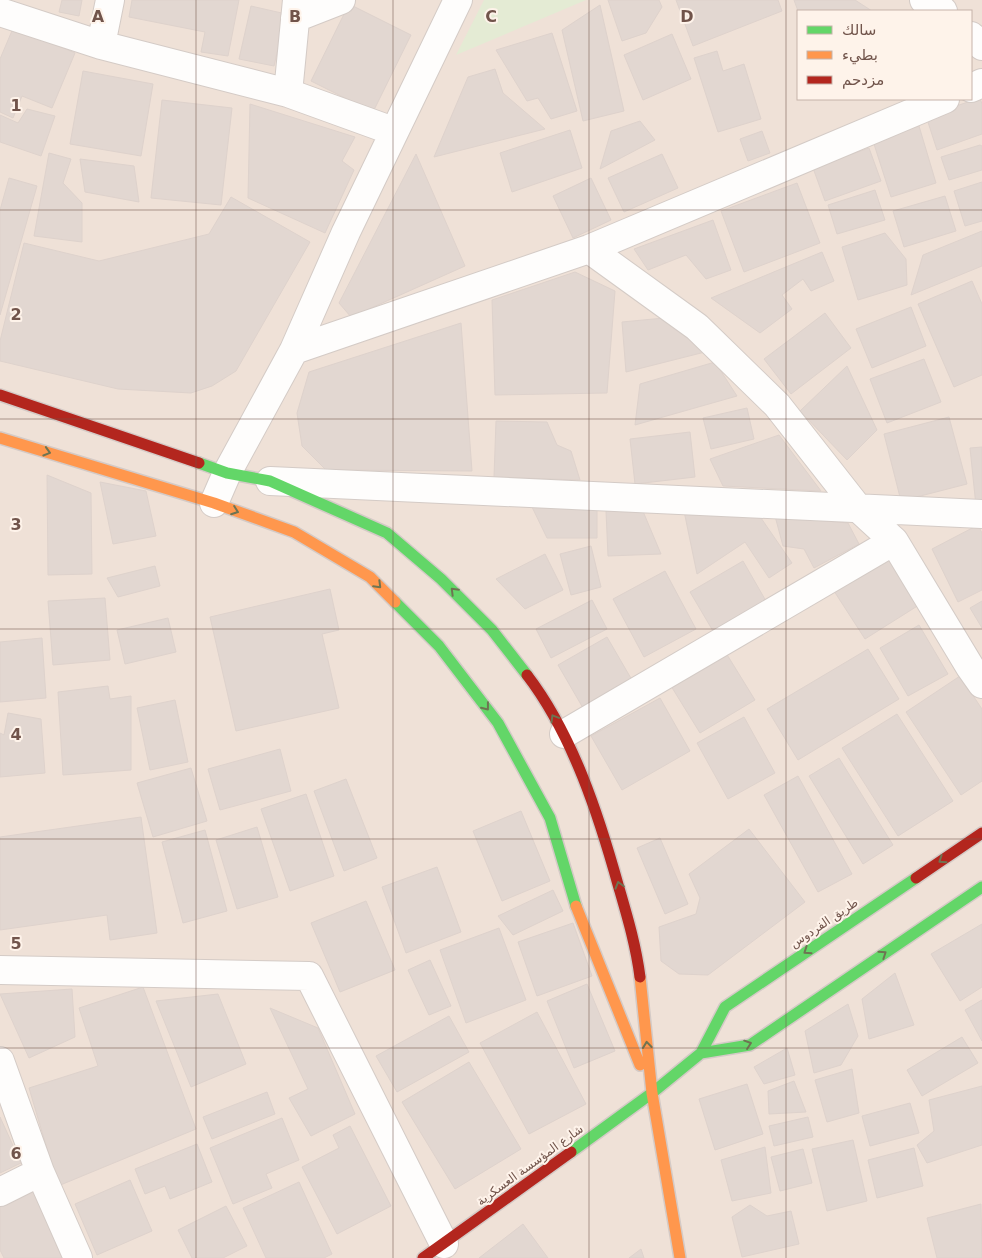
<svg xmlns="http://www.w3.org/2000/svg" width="982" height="1258" font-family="'DejaVu Sans',Vazirmatn,sans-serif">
	<rect width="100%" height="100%" fill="#f6efe9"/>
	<path fill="#efe1d7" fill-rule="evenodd" d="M0,0h982v1258h-982zM798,11h173v88h-173z"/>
	<path fill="#e4ebd4" d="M484,0h102l-130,55z"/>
	<path fill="#e2d7d1" stroke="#ded2cc" d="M62,0h20l-3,16 -20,-4z
		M132,0h107l-11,56 -27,-4 4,-20 -76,-15z
		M608,0h51l3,7 -16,26 -24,8z
		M676,0h102l4,11 -89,35z
		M794,0h61l17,11h-74z
		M349,4l62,31 -38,77 -62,-31z
		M600,5l24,106 -41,10 -21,-91z
		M251,6l35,8 -12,52 -35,-7z
		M14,26l61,27 -23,55 -30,-12 -9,22 -13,-6v-53z
		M552,33l25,78 -26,8 -13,-21 -11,3 -31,-51z
		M672,34l19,45 -48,21 -19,-45z
		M717,51l6,20 21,-7 17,55 -43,13 -24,-74z
		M495,69l8,24 42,36 -111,28 34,-80z
		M83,71l70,13 -12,72 -71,-12z
		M980,98l2,6v30l-45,16 -11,-34z
		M162,100l70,8 -11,97 -70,-7z
		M250,104l105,33 -13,24 12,9 -29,63 -77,-35z
		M27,109l28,7 -14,40 -41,-14v-27l18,8z
		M640,121l15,19 -55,29 11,-38z
		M919,126l17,57 -45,14 -18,-56z
		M570,130l12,38 -70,24 -12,-39z
		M762,131l8,22 -22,8 -8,-22z
		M980,145l2,1v24l-33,10 -8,-23z
		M869,148l12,33 -56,20 -12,-33z
		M49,153l22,6 -8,24 19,20v39l-48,-6z
		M416,154l49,112 -114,51 -12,-14z
		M662,154l16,34 -54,24 -16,-34z
		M80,159l54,7 5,36 -54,-10z
		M9,178l28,8 -37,129v-105z
		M591,178l20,42 -38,18 -20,-42z
		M982,182v39l-17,5 -11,-35z
		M797,183l23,60 -76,29 -23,-61z
		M875,190l10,30 -48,14 -9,-29z
		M945,196l11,35 -52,16 -11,-36z
		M231,197l79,45 -74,129 -24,15 -21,7 -73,-4 -118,-28v-20l24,-98 75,18 110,-27z
		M713,220l18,50 -25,9 -20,-24 -38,15 -14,-21z
		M982,231v35l-71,29 12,-40z
		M885,233l21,26 1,26 -49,15 -16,-53z
		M822,252l12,29 -23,10 -8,-12 -21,16 10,14 -32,24 -49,-35z
		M575,272l40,19 -8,102 -112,2 -3,-95z
		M972,281l10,23v71l-28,12 -36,-83z
		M911,307l15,39 -54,22 -16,-39z
		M825,313l26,35 -60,46 -27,-35z
		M664,318l41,34 -79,20 -4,-50z
		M461,323l11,148 -146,-1 -24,-24 -5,-33 12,-41z
		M924,359l17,43 -54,21 -17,-44z
		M715,362l22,34 -102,29 5,-41z
		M847,366l30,64 -30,30 -47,-49z
		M747,408l7,31 -43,10 -8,-31z
		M949,417l18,67 -66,17 -17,-67z
		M496,421l51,1 10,23 14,6 9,29 -86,-3z
		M690,432l5,45 -60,7 -5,-45z
		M779,435l42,56 -98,-5 -13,-27z
		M982,447v58l-6,1 -6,-58z
		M47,475l44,18 1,81 -44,1z
		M100,482l46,9 10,45 -43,8z
		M597,506v32h-50l-15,-31z
		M642,509l19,45 -53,2 -2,-45z
		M684,511l77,7 31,45 -23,15 -24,-36 -48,32z
		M775,516l73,7 11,21 -45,24 -10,-19 -21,-3z
		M978,525l4,8v57l-24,12 -26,-53z
		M591,546l10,41 -30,8 -11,-41z
		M545,554l18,36 -38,19 -29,-30z
		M888,557l31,48 -54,34 -31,-48z
		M743,561l23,40 -53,30 -23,-39z
		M155,566l5,20 -42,11 -11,-19z
		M665,571l31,58 -52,28 -31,-58z
		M330,589l9,41 -17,4 17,74 -103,23 -26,-114z
		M105,598l5,62 -57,5 -5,-64z
		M592,600l15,29 -56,29 -15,-29z
		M982,601v27l-12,-20z
		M168,618l8,34 -51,12 -8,-34z
		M919,625l29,49 -40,22 -28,-48z
		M607,637l25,43 -49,28 -25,-43z
		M42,638l4,60 -46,4v-60z
		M868,649l31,50 -101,61 -31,-51z
		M726,653l29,47 -55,33 -29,-47z
		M960,676l22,33v72l-21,14 -55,-83z
		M108,686l2,13 21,-3v74l-68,5 -5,-83z
		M660,698l30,53 -68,39 -31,-54z
		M175,700l13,62 -38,8 -13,-62z
		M8,713l33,6 4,54 -45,4v-44l4,2z
		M897,714l56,87 -55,35 -56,-88z
		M744,717l31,56 -47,26 -31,-56z
		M280,749l11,42 -71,19 -12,-41z
		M839,758l54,87 -30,19 -54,-88z
		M191,768l16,53 -54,16 -16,-54z
		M798,776l54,98 -34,18 -54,-97z
		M346,779l31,79 -33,13 -30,-80z
		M306,794l28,82 -44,15 -29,-82z
		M521,811l29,70 -48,20 -29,-70z
		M141,817l16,116 -47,7 -3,-25 -107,15v-93z
		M257,827l21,70 -41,12 -21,-69z
		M749,829l56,73 -97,73 -29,-1 -18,-13 -2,-34 37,-13 4,-16 -11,-24z
		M205,830l22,81 -44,12 -21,-81z
		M660,838l28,66 -23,10 -28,-66z
		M437,867l24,65 -55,21 -24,-66z
		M553,890l10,21 -50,24 -15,-19z
		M366,901l29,69 -55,22 -29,-69z
		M573,923l19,53 -55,20 -19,-54z
		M982,924v63l-22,14 -29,-47z
		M499,928l27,72 -60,23 -26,-73z
		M430,960l21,46 -22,9 -21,-45z
		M895,973l19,52 -45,14 -7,-40z
		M587,984l28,67 -41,17 -27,-67z
		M143,987l53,142 -138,57 -29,-98 69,-22 -19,-58z
		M72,989l3,48 -46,21 -29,-64z
		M218,994l28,70 -55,23 -35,-86z
		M982,1000v41l-17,-31z
		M848,1004l10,32 -17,29 -27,8 -9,-42z
		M270,1008l48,20 37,86 -44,22 -22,-38 19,-9z
		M537,1012l49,92 -57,30 -49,-91z
		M449,1016l20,36 -72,40 -21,-36z
		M962,1037l16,26 -56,33 -15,-26z
		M787,1048l8,27 -31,9 -10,-17z
		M469,1062l52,87 -66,40 -53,-87z
		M852,1069l7,44 -32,9 -12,-42z
		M794,1081l12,31 -37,2 -1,-23z
		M747,1084l16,50 -48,16 -16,-51z
		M982,1086v59l-55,18 -10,-18 17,-14 -5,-31z
		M267,1092l8,22 -63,25 -9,-22z
		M910,1103l9,30 -49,13 -8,-30z
		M0,1117l21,46 -21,10z
		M808,1117l5,20 -39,9 -5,-20z
		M282,1118l17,42 -33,14 6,14 -39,16 -23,-56z
		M350,1126l41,80 -54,28 -35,-67 37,-19 -6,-13z
		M853,1140l14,61 -40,10 -15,-62z
		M197,1144l15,38 -42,17 -5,-13 -20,8 -10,-25z
		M765,1147l6,46 -39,8 -11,-41z
		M914,1148l9,38 -46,12 -9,-38z
		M803,1149l9,34 -32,8 -9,-34z
		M130,1180l22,51 -55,24 -22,-51z
		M299,1182l33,72 -8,4h-58l-23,-50z
		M35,1188l32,70h-63l-4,-8v-46z
		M981,1204l1,54h-45l-10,-40z
		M750,1205l17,11 24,-5 8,33 -57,13 -10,-40z
		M226,1206l21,40 -24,12h-31l-14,-28z
		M523,1224l25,34h-69z
		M641,1249l3,9h-15z"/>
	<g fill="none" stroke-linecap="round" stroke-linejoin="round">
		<g stroke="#d4cbc6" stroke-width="30">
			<path id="street" d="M924,0l19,11
				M0,12l101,33 187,48 105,38
				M295,18l46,-18
				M971,36l11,10
				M101,45l9,-45
				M971,88l11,-5
				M288,93l9,-93
				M589,249l108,78 80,78 80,102 37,34 76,126 12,17
				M294,350l295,-101 356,-150
				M270,481l712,33
				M214,503l13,-30 67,-123 52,-118 112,-232
				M564,734l330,-193
				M0,970l309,6 135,268
				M0,1061l40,111 38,86
				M0,1192l40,-20"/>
		</g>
		<g stroke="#d4cac6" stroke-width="14">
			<path id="fast" d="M199,463l28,10 43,8 117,52 54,46 51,51 35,45
				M395,602l44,44 59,77 52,95 26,88
				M701,1053l49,-8 232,-158
				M571,1152l81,-59 49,-40 24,-46 191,-129"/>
		</g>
		<g stroke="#d4cac6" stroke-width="14">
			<path id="slow" d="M0,438l214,65 80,29 76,45 25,25
				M576,906l64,159
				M640,977l12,116 28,165"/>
		</g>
		<g stroke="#d4cac6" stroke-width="14">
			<path id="jam" d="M0,395l199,68
				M527,675c46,60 72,141 92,213 9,31 17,58 21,89
				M916,878l66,-45
				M423,1258l148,-106"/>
		</g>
		<use href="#street" stroke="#fefdfc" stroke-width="28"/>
		<use href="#fast" stroke="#63d668" stroke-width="11"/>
		<use href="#slow" stroke="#ff974d" stroke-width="11"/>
		<use href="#jam" stroke="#b3261e" stroke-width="11"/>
	</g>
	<defs><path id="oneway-chevron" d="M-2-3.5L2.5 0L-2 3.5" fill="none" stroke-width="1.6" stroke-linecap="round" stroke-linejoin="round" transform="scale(1.25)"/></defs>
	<g stroke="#6e7452">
		<use href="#oneway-chevron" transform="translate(47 452) rotate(17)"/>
		<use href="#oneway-chevron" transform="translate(235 511) rotate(20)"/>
		<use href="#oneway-chevron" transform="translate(378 585) rotate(45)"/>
		<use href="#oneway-chevron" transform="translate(454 591) rotate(-135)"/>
		<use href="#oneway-chevron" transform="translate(486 707) rotate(52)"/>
		<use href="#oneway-chevron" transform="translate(554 718) rotate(-121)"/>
		<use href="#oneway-chevron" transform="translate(942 860) rotate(146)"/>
		<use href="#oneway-chevron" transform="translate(619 885) rotate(-106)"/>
		<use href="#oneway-chevron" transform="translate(807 951) rotate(146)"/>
		<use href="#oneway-chevron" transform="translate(883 954) rotate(-34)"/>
		<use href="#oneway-chevron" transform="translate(748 1044) rotate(-19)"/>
		<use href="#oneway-chevron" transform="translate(647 1045) rotate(-96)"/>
	</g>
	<path fill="none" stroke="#71544b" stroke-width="1" stroke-opacity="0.55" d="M196,0v1258M393,0v1258M589,0v1258M786,0v1258M0,210h982M0,419h982M0,629h982M0,839h982M0,1048h982"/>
	<g text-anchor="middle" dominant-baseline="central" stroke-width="4" stroke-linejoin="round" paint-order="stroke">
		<g font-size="12" fill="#71544b" stroke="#fef3ea">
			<text transform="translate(824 923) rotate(-34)">طريق الفردوس</text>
			<text transform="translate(530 1165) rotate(-36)">شارع المؤسسة العسكرية</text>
		</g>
	</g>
	<g font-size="16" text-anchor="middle" font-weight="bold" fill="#71544b" stroke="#fef3ea" stroke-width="4" stroke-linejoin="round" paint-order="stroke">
		<text x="98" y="22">A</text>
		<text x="295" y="22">B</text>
		<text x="491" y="22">C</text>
		<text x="687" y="22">D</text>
		<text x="16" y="111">1</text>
		<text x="16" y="320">2</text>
		<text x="16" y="530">3</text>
		<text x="16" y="740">4</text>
		<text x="16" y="949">5</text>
		<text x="16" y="1159">6</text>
	</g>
	<rect x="797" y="10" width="175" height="90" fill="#fef3ea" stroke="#c6b3aa"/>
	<rect x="807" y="26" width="25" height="8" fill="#63d668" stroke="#c6b3aa"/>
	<text x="842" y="35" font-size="15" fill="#71544b">سالك</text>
	<rect x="807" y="51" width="25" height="8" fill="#ff974d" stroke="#c6b3aa"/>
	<text x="842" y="60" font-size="15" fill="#71544b">بطيء</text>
	<rect x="807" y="76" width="25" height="8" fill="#b3261e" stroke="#c6b3aa"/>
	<text x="842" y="85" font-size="15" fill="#71544b">مزدحم</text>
</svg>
